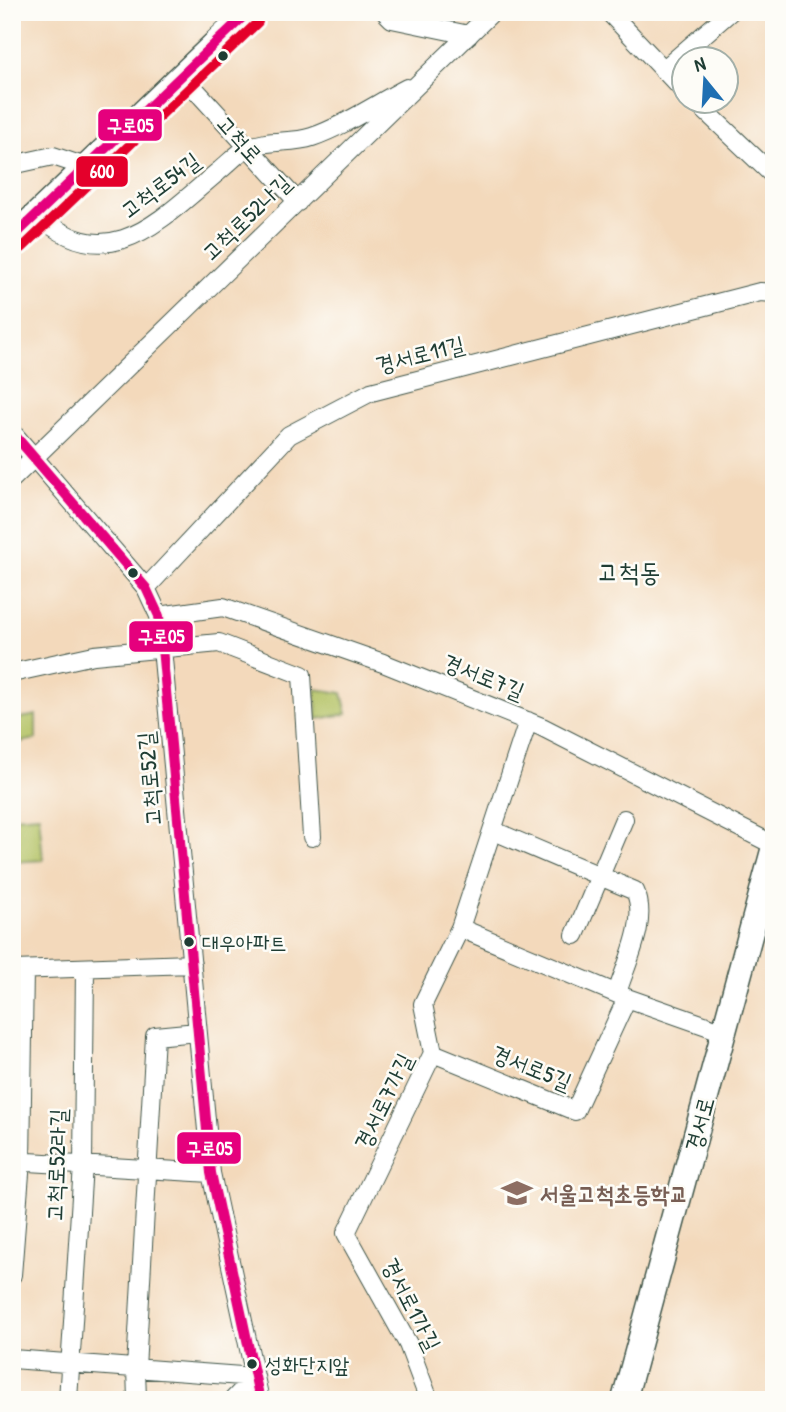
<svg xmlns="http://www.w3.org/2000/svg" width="786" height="1412" font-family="'Patrick Hand','Poor Story',sans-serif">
	<rect width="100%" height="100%" fill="#fdfcf7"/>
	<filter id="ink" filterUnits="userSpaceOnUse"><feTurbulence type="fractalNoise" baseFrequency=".0143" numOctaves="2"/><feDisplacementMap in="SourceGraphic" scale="14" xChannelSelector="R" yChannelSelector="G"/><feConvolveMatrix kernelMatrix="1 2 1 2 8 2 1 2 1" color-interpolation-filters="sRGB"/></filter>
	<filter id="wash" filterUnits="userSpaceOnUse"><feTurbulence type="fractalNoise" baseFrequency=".00686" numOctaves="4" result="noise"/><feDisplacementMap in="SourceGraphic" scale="28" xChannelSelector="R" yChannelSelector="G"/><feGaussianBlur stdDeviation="1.57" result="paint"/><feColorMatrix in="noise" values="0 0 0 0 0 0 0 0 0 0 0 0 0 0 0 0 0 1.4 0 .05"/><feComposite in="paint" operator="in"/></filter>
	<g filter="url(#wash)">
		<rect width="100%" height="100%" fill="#f3d9bb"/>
		<path fill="#b4c265" stroke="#6a804c" stroke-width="2" d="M315,689l27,4 5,21 -30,5z
			M36,715v24l-24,5v-24z
			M39,815l4,45 -31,2v-45z"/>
	</g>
	<g filter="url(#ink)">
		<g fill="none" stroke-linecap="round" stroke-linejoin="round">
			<g stroke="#3f5448" stroke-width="20">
				<path id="minor" d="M385,12l7,7 77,16
					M609,12l75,79
					M663,70l67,-58
					M182,75l116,127
					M696,102l78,74
					M12,165l41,-9 33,11
					M37,214c72,66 124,5 182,-43 9,-7 19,-19 29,-23 19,-9 44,-4 64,-11 32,-11 64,-33 95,-49
					M12,432l134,156 13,28 52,557 49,227
					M12,479l480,-467
					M146,588l143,-153 82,-43 389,-100 14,1
					M159,616l64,-9 160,56 159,64 232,118
					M12,673l82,-18 125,-12 83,32 10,162
					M494,831l141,60c14,30 -9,72 -18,102
					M460,928l167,70 97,34
					M575,935l49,-116
					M14,970l178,-6
					M433,1053l142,58 52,-113
					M12,1161l199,12
					M12,1275l9,-114 3,-191
					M12,1359l243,18
					M68,1400l15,-235 2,-197
					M137,1400l-1,-32 19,-332 42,-4
					M233,1400l22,-23
					M429,1400l-21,-56 -62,-111 87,-180 -10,-49 37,-76 68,-207"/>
			</g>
			<g stroke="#3f5448" stroke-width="27">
				<path id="secondary" d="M12,238l236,-226
					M624,1400l150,-553"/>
			</g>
			<use href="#minor" stroke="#fff" stroke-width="18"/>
			<use href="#secondary" stroke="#fff" stroke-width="24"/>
			<g stroke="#fdfcf7" stroke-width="16">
				<path id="bus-1" d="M12,238l236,-226
					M12,432l134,156 13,28 52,557 49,227"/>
			</g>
			<g stroke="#fdfcf7" stroke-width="16">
				<path id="bus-2" d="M22,248l236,-226"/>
			</g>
			<use href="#bus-1" stroke="#e5007d" stroke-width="10"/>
			<use href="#bus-2" stroke="#e4002b" stroke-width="10"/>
		</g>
	</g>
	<defs>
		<g id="school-bare" transform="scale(2.415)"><path d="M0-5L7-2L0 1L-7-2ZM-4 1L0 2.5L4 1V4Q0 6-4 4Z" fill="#8d6e63" stroke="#fdfcf7" stroke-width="2.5" paint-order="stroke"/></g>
	</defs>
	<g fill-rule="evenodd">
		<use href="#school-bare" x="517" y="1193"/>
	</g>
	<g fill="#1f3d34" stroke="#fdfcf7" stroke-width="2.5">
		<circle cx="223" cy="56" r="6"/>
		<circle cx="133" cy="573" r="6"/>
		<circle cx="189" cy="942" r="6"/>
		<circle cx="252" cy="1364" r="6"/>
	</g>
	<g text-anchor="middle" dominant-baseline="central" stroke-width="5" stroke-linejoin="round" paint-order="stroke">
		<g font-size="21" fill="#1f3d34" stroke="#fdfcf7" text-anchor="start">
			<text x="202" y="942">대우아파트</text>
			<text x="265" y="1364">성화단지앞</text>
		</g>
		<g font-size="23" fill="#1f3d34" stroke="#fdfcf7">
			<text transform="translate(240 139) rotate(48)">고척로</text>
			<text transform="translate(160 185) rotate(-37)">고척로54길</text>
			<text transform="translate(246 217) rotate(-44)">고척로52나길</text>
			<text transform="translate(420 354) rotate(-14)">경서로11길</text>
			<text transform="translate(484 676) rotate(22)">경서로7길</text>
			<text transform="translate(149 779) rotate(-95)">고척로52길</text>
			<text transform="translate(532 1067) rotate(22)">경서로5길</text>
			<text transform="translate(383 1101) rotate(-64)">경서로7가길</text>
			<text transform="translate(699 1124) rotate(-75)">경서로</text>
			<text transform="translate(56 1165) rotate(-88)">고척로52라길</text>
			<text transform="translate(412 1304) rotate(63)">경서로1가길</text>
		</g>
		<g font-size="23" font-weight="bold" fill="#785e54" stroke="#fdfcf7" text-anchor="start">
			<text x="540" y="1193">서울고척초등학교</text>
		</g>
		<g font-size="26" fill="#1f3d34" stroke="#fdfcf7">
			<text x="629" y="571">고척동</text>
		</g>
	</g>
	<g stroke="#fdfcf7" stroke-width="2.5">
		<rect x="97" y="108" width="66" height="34" rx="7" fill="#e5007d"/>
		<rect x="75" y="155" width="54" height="33" rx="7" fill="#e4002b"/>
		<rect x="128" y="620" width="66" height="33" rx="7" fill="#e5007d"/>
		<rect x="176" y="1131" width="66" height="34" rx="7" fill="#e5007d"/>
	</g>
	<g font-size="19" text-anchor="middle" font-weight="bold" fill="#fff">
		<text x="130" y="132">구로05</text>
		<text x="102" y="178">600</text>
		<text x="161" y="643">구로05</text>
		<text x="209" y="1155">구로05</text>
	</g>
	<rect width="786" height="1412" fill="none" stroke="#fdfcf7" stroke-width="42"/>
	<g transform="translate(705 80) rotate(342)"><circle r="33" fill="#fdfcf7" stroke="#a4b0a9" stroke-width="2"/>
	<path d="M0-5L12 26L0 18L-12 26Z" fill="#1f6fb2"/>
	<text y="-10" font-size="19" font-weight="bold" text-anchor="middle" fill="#1f3d34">N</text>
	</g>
</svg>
